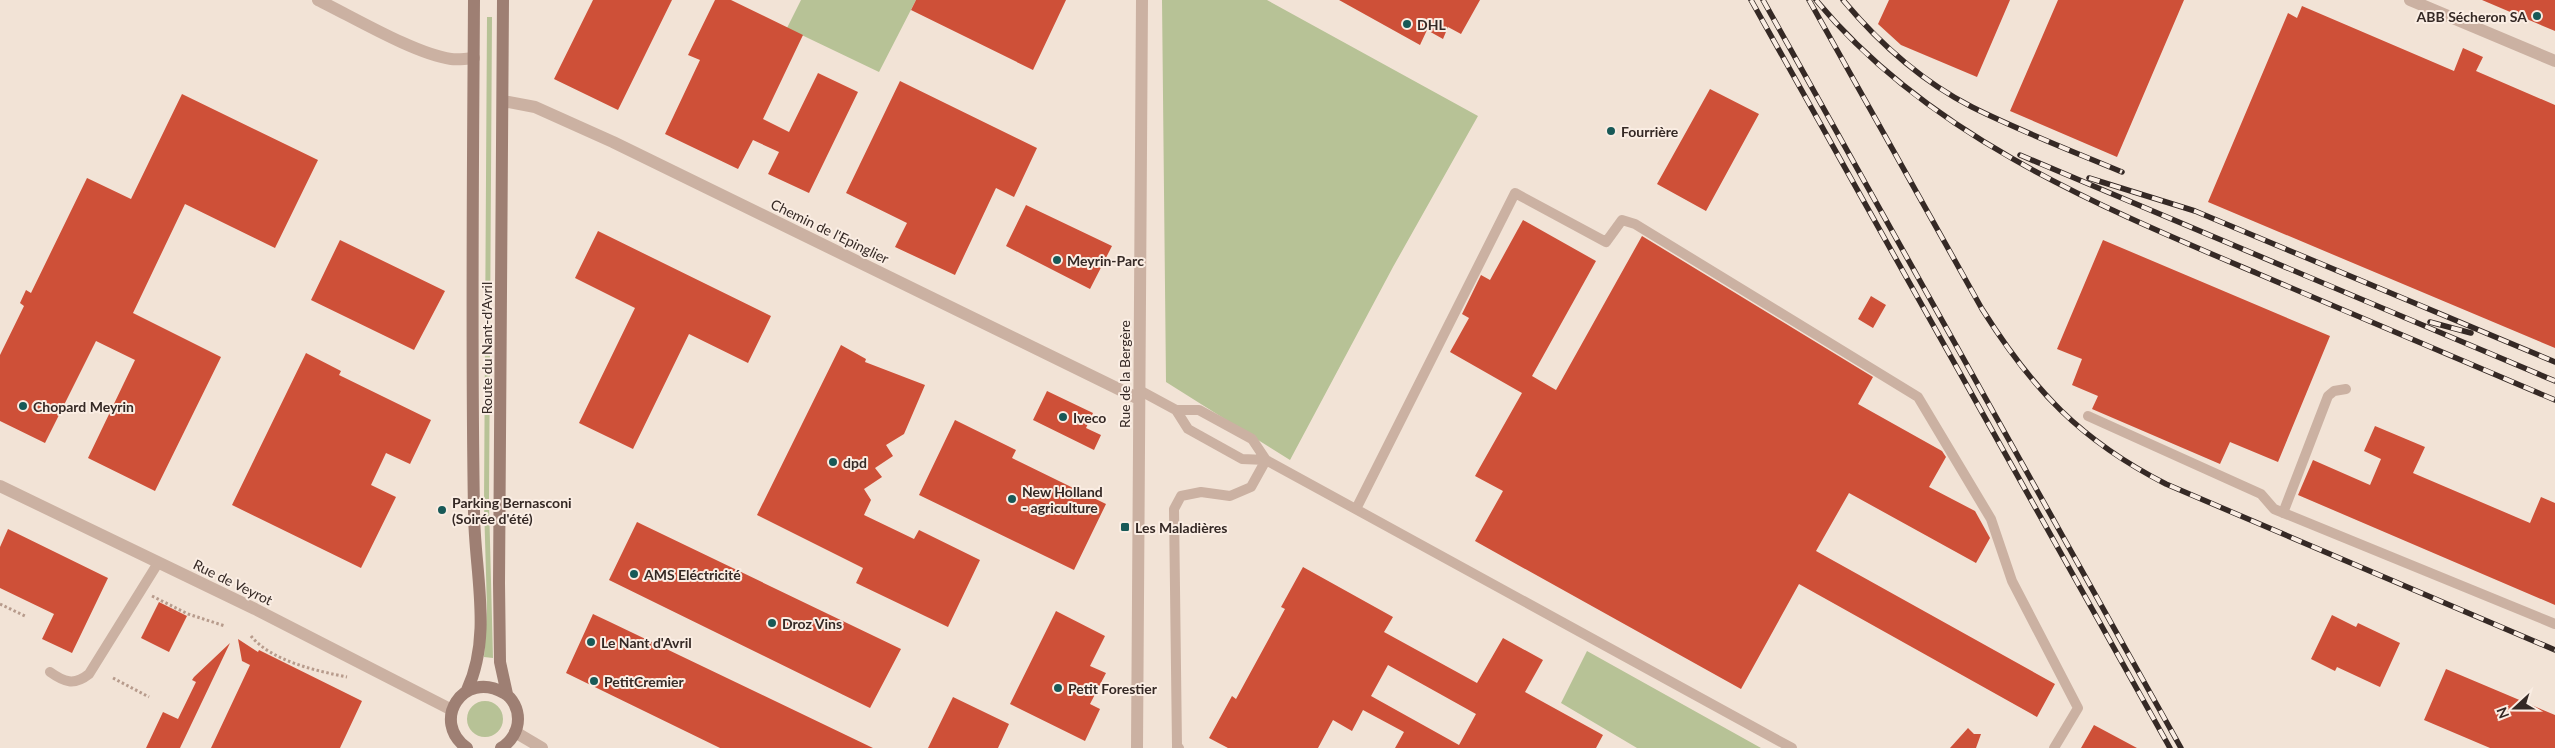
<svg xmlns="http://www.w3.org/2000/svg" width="2555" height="748" font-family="Lato,sans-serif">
	<rect width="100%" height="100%" fill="#f2e3d6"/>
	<path fill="#b7c296" d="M801,0h115l-37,72 -92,-44z
		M1162,0h105l211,116 -85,151 -103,193 -124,-78z
		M487,17h5l-3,486 4,155 -9,-1 3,-48 -3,-105z
		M1587,651l174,97h-124l-76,-45z
		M467 719a18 18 0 1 1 36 0a18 18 0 1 1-36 0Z"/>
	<path fill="#ce5038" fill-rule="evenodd" d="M593,0h79l-54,110 -64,-31z
		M715,0h16l72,35 -40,84 26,13 29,-59 40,19 -49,101 -41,-19 11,-22 -26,-12 -15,29 -73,-35 35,-74 -12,-5z
		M916,0h150l-33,70 -122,-60z
		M1339,0h141l-19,34 -13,-7 -5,12 -16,-9 -7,15z
		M1889,0h121l-33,77 -76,-32 -23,-21z
		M2058,0h126l-67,157 -107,-46z
		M2482,0h73v31z
		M2302,6l152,65 9,-23 20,9 -7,14 79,34v243l-347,-146 80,-189 9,5z
		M900,81l137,67 -23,49 -18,-9 -41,87 -60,-28 12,-24 -61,-30z
		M1710,89l49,25 -53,97 -49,-27z
		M182,94l136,66 -43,88 -90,-44 -52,109 88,44 -66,134 -67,-33 47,-98 -39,-19 -51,102 -45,-22v-66l24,-49 -4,-3 6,-13 5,3 56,-115 44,21z
		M1026,205l86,41 -22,43 -84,-43z
		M1523,220l73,41 -64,115 24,14 86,-154 231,141 -15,27 84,47 4,6 -17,30 46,24 15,27 -14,25 -127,-70 -33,58 239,133 -18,33 -238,-133 -58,105 -266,-148 28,-50 -28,-15 47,-83 -72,-41 19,-34 -7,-4 19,-39 9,5z
		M598,231l173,85 -23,47 -59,-29 -56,115 -54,-26 56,-115 -60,-30z
		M340,240l105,51 -31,59 -103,-50z
		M2103,240l227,96 -52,126 -48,-20 -10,22 -128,-55 6,-13 -26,-11 10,-26 -25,-10z
		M1871,296l15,9 -13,23 -15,-9z
		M841,345l25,14 -1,3 60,23 -21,49 -18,11 7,11 -18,12 7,9 -18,12 7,11 -7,15 50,24 5,-9 61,30 -32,67 -92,-44 7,-15 -106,-53z
		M306,353l35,18 -2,4 92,45 -21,44 -24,-11 -15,32 25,12 -35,71 -129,-63z
		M1047,391l46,22 -7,15 15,7 -7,15 -61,-30z
		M955,420l61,30 -4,8 94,46 -32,66 -155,-75z
		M2375,426l50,21 -12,26 117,50 11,-26 14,6v102l-257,-110 15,-35 57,25 11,-26 -17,-8z
		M637,522l264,127 -31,59 -261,-128z
		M8,529l100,49 -36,75 -30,-14 12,-25 -54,-26v-41z
		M1303,567l90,50 -9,15 93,51 26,-45 40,22 -18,32 78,43 -7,13h-201l9,-16 -41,-22 -11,21 -19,-11 -15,28h-90l-19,-10 23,-42 4,3 49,-90 -4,-2zM1388,665l88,49 -17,31 -88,-49z
		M159,602l28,14 -18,36 -28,-14z
		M1056,611l49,25 -15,30 16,7 -16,31 10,5 -15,32 -75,-37z
		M593,614l17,8 263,126h-153l-154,-75z
		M2332,615l24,12 2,-4 42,20 -20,44 -43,-20 -2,4 -24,-12z
		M238,639l20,13 1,-2 103,51 -22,47h-129l39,-83 -8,-4z
		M230,643l-50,105h-34l17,-36 15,7 18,-37 -4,-2 2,-3z
		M2446,669l109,46v33h-65l-66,-28z
		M953,697l56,27 -11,24h-70z
		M2094,725l43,23h-56z
		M1968,728l6,6h7l-5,14h-26z"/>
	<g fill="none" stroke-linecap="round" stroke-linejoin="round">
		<path stroke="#b79b8c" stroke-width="3" stroke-dasharray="2.5 2.5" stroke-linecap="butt" d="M152,596l36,18 37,12
			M0,604l25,12
			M251,636c20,25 66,35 96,41
			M113,678l36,19"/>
		<path stroke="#cbb1a2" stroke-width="10" d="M1139,390l37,20 12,19 54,30 24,1 526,288
			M1176,410h23l53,29 14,21
			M2088,416l173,78 13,15 281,115
			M1356,509l159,-316 91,49 16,-22 13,4 283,173 73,122 21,62 66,127 -24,40
			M2283,513l45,-117 6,-5 12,-2
			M50,672c14,10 24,14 39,2l69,-111
			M1179,748l-2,-1 -3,-238 7,-13 20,-4 29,4 21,-9 15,-27"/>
		<path stroke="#cbb1a2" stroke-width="12" d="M318,0c35,17 97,54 133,59 7,1 15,0 23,-1
			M2410,0l145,61
			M503,101l32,6 78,35 526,257
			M0,486l255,123 197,101
			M515,732l27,16
			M1137,748l5,-748"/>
		<path stroke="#9e7f73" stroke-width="12" d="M503,0l-4,583 1,79 7,32
			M467,690c26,-55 7,-121 7,-179 -3,-170 -1,-341 0,-511
			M467,748c-37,-26 -4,-79 37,-55 9,5 14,16 14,26 0,12 -7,23 -17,29"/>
		<g stroke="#352925" stroke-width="5.5">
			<path id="rail" d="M1751,0l419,748
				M1763,0l418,748
				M1809,0l173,309c51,81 98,131 184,175l389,166
				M1816,0c113,137 285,207 445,275 98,42 196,83 294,125
				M1843,0c35,42 80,82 129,107 48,24 100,44 150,65
				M2020,155l535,226
				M2089,178l106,33 360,151
				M2430,322l41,11"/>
		</g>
		<use href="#rail" stroke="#faede3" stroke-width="4" stroke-dasharray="11" stroke-linecap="butt"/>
	</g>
	<g fill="#185957" stroke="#faede3" stroke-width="2">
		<circle cx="2537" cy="16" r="5"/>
		<circle cx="1407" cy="24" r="5"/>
		<circle cx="1611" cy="131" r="5"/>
		<circle cx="1057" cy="260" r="5"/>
		<circle cx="23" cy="406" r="5"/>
		<circle cx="1063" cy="417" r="5"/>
		<circle cx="833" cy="462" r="5"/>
		<circle cx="1012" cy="499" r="5"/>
		<circle cx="442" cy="510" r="5"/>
		<rect x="1120" y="522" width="10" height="10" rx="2.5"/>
		<circle cx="634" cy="574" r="5"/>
		<circle cx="772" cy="623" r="5"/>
		<circle cx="591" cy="642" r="5"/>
		<circle cx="594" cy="681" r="5"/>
		<circle cx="1058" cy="688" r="5"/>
	</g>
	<g text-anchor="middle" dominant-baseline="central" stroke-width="4" stroke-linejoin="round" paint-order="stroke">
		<g font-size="14" font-weight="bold" fill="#352925" stroke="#faede3" text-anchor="start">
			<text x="2527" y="16" text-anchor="end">ABB Sécheron SA</text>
			<text x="1417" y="24">DHL</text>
			<text x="1621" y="131">Fourrière</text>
			<text x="1067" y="260">Meyrin-Parc</text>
			<text x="33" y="406">Chopard Meyrin</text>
			<text x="1073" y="417">Iveco</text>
			<text x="843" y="462">dpd</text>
			<text x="1022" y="491">New Holland<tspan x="1022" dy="16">- agriculture</tspan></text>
			<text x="452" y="502">Parking Bernasconi<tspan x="452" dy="16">(Soirée d'été)</tspan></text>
			<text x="1135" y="527">Les Maladières</text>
			<text x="644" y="574">AMS Eléctricité</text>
			<text x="782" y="623">Droz Vins</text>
			<text x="601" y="642">Le Nant d'Avril</text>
			<text x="604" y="681">PetitCremier</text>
			<text x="1068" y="688">Petit Forestier</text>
		</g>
		<g font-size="14" fill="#352925" stroke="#faede3">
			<text transform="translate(830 231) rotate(26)">Chemin de l'Epinglier</text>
			<text transform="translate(486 348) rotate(-90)">Route du Nant-d'Avril</text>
			<text transform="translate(1124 374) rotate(-90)">Rue de la Bergère</text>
			<text transform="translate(233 582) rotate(26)">Rue de Veyrot</text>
		</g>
	</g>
	<g transform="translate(2515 708) rotate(249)" stroke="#faede3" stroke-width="4" paint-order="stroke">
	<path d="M0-4L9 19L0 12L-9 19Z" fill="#352925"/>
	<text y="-8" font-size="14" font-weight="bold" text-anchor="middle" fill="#352925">N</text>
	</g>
</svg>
